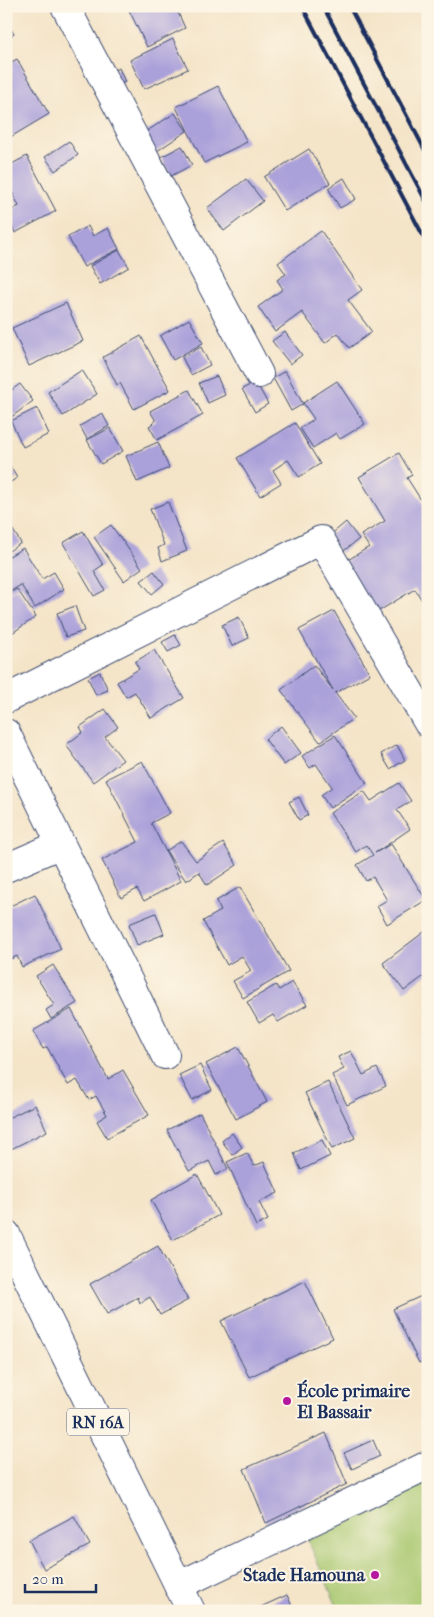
<svg xmlns="http://www.w3.org/2000/svg" width="434" height="1617" font-family="'IM FELL French Canon',serif">
	<rect width="100%" height="100%" fill="#fcf5e5"/>
	<filter id="ink" filterUnits="userSpaceOnUse"><feTurbulence type="fractalNoise" baseFrequency=".02" numOctaves="2"/><feDisplacementMap in="SourceGraphic" scale="10" xChannelSelector="R" yChannelSelector="G"/><feConvolveMatrix kernelMatrix="1 2 1 2 8 2 1 2 1" color-interpolation-filters="sRGB"/></filter>
	<filter id="wash" filterUnits="userSpaceOnUse"><feTurbulence type="fractalNoise" baseFrequency=".0096" numOctaves="4" result="noise"/><feDisplacementMap in="SourceGraphic" scale="20" xChannelSelector="R" yChannelSelector="G"/><feGaussianBlur stdDeviation="1.12" result="paint"/><feColorMatrix in="noise" values="0 0 0 0 0 0 0 0 0 0 0 0 0 0 0 0 0 1.4 0 .05"/><feComposite in="paint" operator="in"/></filter>
	<g filter="url(#wash)">
		<rect width="100%" height="100%" fill="#f4e4c8"/>
		<path fill="#a9c870" stroke="#627c67" d="M428,1480v131h-89l-32,-73z"/>
		<g id="blocks">
			<path fill="#aaa0da" d="M127,6h48l10,22 -38,19z
				M6,21l8,13 -8,5z
				M173,39l15,30 -44,20 -14,-29z
				M17,59l32,55 -40,24 -3,-6v-67z
				M119,68l6,14 -13,7 -7,-14z
				M218,86l29,56 -43,21 -28,-56z
				M175,113l12,18 -39,26 -12,-19z
				M69,141l9,14 -23,16 -10,-14z
				M182,146l10,19 -21,11 -10,-19z
				M309,149l21,34 -45,28 -21,-34z
				M27,156l29,55 -41,22 -9,-20 13,-7 -8,-16 -5,3v-26z
				M344,178l12,21 -16,9 -12,-20z
				M246,179l17,22 -39,30 -17,-23z
				M88,226l5,10 15,-8 11,21 -35,18 -16,-30z
				M321,231l41,59 -14,10 24,32 -23,16 -11,-15 -13,10 -23,-31 -27,20 -17,-25 25,-18 -6,-9 9,-6 -8,-11z
				M119,250l10,17 -29,17 -10,-18z
				M66,303l17,38 -54,25 -17,-38z
				M189,319l14,24 -30,17 -13,-24z
				M285,332l17,23 -12,9 -18,-23z
				M141,336l29,54 -36,19 -14,-26 -3,2 -14,-28z
				M201,347l9,18 -19,10 -9,-18z
				M82,370l15,24 -34,22 -15,-24z
				M285,371l18,33 -12,7 -18,-33z
				M217,376l8,19 -17,8 -9,-20z
				M337,381l28,43 -25,15 -4,-6 -23,15 -13,-20 14,-9 -11,-16z
				M256,382l12,22 -13,8 -13,-23z
				M20,384l13,17 -27,20v-27z
				M189,390l14,25 -46,25 -8,-14 7,-5 -6,-10z
				M37,408l12,26 -26,13 -12,-26z
				M102,413l7,13 -22,13 -7,-13z
				M295,423l25,41 -21,13 -11,-17 -15,10 8,13 -21,13 -23,-38z
				M110,428l13,23 -22,13 -14,-24z
				M158,442l11,26 -32,14 -11,-26z
				M399,453l13,22 -5,3 21,33v99l-13,-21 -41,25 -31,-51 26,-16 -8,-12 24,-14 -26,-44z
				M6,459l11,19 -11,7z
				M168,502l19,49 -25,10 -4,-13 6,-3 -14,-36z
				M346,522l13,17 -18,14 -13,-16z
				M9,524l12,19 -15,10v-27z
				M111,525l31,43 -18,13 -30,-44z
				M83,531l20,34 -9,6 11,19 -11,6 -31,-53z
				M23,548l19,31 12,-7 10,17 -29,19 -14,-23 -15,9v-36z
				M154,571l10,13 -12,10 -11,-13z
				M17,589l19,28 -30,20v-41z
				M75,606l9,25 -18,6 -9,-24z
				M334,611l36,63 -35,19 19,25 -34,24 -39,-52 33,-25 19,25 -34,-60z
				M239,617l10,21 -17,8 -10,-21z
				M175,635l6,10 -13,7 -6,-10z
				M154,650l30,48 -33,20 -16,-26 -9,5 -9,-15 22,-13 -4,-7z
				M100,672l8,18 -12,5 -8,-17z
				M105,709l13,18 -13,10 18,23 -30,22 -27,-37 17,-13 -3,-5z
				M281,726l20,27 -17,12 -19,-26z
				M335,735l32,48 -37,25 -9,-13 11,-8 -16,-23 -6,4 -8,-12z
				M397,745l8,15 -15,9 -9,-15z
				M142,761l28,52 -19,10 30,58 -37,20 -7,-12 -16,9 -19,-38 36,-18 -32,-63z
				M399,783l12,18 -14,9 13,19 -35,24 16,-9 35,56 -39,24 -10,-18 10,-6 -14,-23 -7,4 -9,-16 16,-10 -7,-10 -10,7 -26,-39 34,-22 7,10z
				M299,797l9,18 -9,5 -10,-18z
				M181,841l15,20 27,-18 14,22 -30,20 -8,-13 -13,9 -20,-30z
				M240,887l49,84 -46,27 -10,-17 18,-10 -9,-15 -15,9 -24,-44 18,-10 -5,-10z
				M35,894l26,55 -39,18 -5,-11 -11,5v-53z
				M156,913l8,21 -27,11 -8,-21z
				M428,929v44l-24,18 -21,-28z
				M53,965l24,38 -26,16 -5,-9 8,-5 -18,-29z
				M292,982l15,23 -29,17 -5,-7 -14,8 -12,-21 29,-17 3,5z
				M71,1009l37,70 15,-9 26,45 -42,23 -10,-17 10,-6 -11,-19 -7,4 -12,-20 -9,5 -21,-38 -4,2 -10,-18z
				M238,1047l29,55 -31,17 -30,-55z
				M351,1051l12,24 14,-7 9,18 -39,19 -15,-30 12,-6 -6,-12z
				M200,1065l12,25 -20,10 -13,-25z
				M328,1082l27,56 -23,11 -27,-56z
				M35,1105l12,26 -36,18 -5,-9v-21z
				M200,1113l28,56 -12,6 -7,-14 -20,10 -22,-41z
				M232,1133l10,14 -10,8 -10,-14z
				M322,1140l8,16 -29,14 -7,-17z
				M247,1153l7,13 10,-4 14,31 -19,9 9,18 -12,6 -29,-64z
				M197,1174l22,41 -46,25 -22,-40z
				M158,1246l30,54 -28,15 -10,-18 -10,6 -2,-6 -31,17 -17,-30z
				M305,1281l28,57 -84,39 -28,-56z
				M428,1293v66l-9,4 -26,-54z
				M326,1433l21,51 -81,39 -22,-54z
				M373,1440l7,16 -28,13 -8,-16z
				M74,1516l16,29 -46,24 -15,-29z
				M287,1595l7,16h-37l-1,-2z"/>
		</g>
	</g>
	<g filter="url(#ink)">
		<use href="#blocks" fill-opacity="0" stroke="#3c4a6e" stroke-width="1"/>
		<g fill="none" stroke-linecap="round" stroke-linejoin="round">
			<g stroke="#3c4a6e" stroke-width="30">
				<path id="minor" d="M65,6l194,368
					M6,699l315,-159 107,183
					M6,733l159,322
					M6,868l55,-24
					M178,1586l250,-121"/>
			</g>
			<g stroke="#3c4a6e" stroke-width="30">
				<path id="major" d="M6,1234l185,377"/>
			</g>
			<use href="#minor" stroke="#fff" stroke-width="28"/>
			<use href="#major" stroke="#fff" stroke-width="28"/>
			<path stroke="#1b2f5e" stroke-width="4" d="M302,6l126,239
				M323,6l105,199
				M349,6l79,150"/>
		</g>
	</g>
	<g fill="#b5179e" stroke="#fcf5e5" stroke-width="2">
		<circle cx="287" cy="1401" r="5"/>
		<circle cx="375" cy="1575" r="5"/>
	</g>
	<g text-anchor="middle" dominant-baseline="central" stroke-width="4" stroke-linejoin="round" paint-order="stroke">
		<rect fill="#fcf5e5" stroke="#5e6a86" stroke-width="1" x="67" y="1408.5" width="62" height="27" rx="4"/>
		<g font-size="16" font-weight="bold" fill="#1b2f5e">
			<text x="98" y="1422">RN 16A</text>
		</g>
		<g font-size="18" font-weight="bold" fill="#1b2f5e" stroke="#fcf5e5" text-anchor="start">
			<text x="297" y="1391">École primaire<tspan x="297" dy="21">El Bassair</tspan></text>
			<text x="365" y="1575" text-anchor="end">Stade Hamouna</text>
		</g>
	</g>
	<rect width="434" height="1617" fill="none" stroke="#fcf5e5" stroke-width="25"/>
	<path d="M25 1584v8h71v-8" fill="none" stroke="#1b2f5e" stroke-width="2.5"/>
	<text x="32" y="1584" font-size="15" fill="#1b2f5e" stroke="#fcf5e5" stroke-width="4" paint-order="stroke">20 m</text>
</svg>
